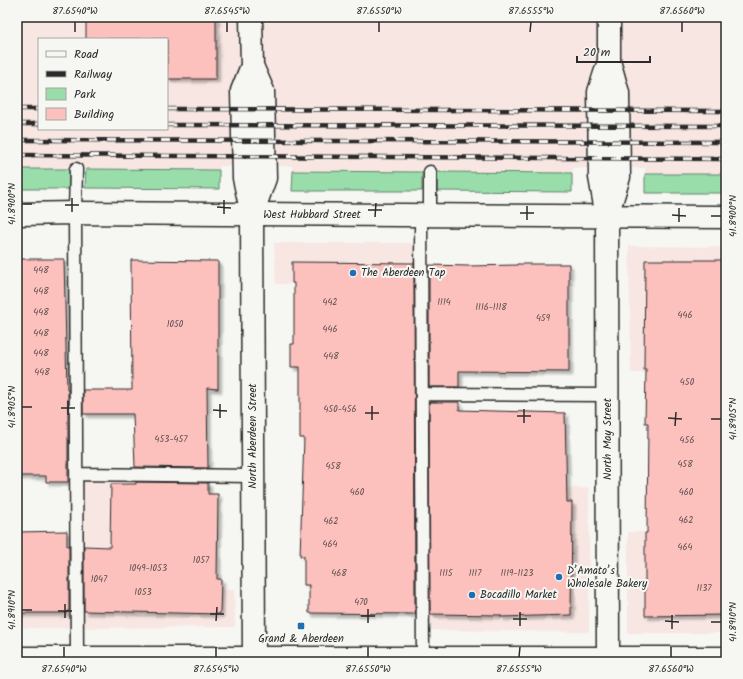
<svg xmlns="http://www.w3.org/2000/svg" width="743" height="679" font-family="Kalam,sans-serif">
	<defs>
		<filter id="shadow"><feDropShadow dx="3.5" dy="3.5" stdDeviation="1" flood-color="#0004"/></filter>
	</defs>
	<rect width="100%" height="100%" fill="#f6f6f2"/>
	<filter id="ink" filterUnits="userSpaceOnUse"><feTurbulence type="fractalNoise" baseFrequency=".025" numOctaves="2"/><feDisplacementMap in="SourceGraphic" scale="8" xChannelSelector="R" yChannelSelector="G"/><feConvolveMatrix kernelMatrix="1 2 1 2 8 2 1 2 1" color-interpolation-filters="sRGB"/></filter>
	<g filter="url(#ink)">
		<path fill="#f8e6e2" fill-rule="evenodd" d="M17,17h709v157h-81v-6h-72l-1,5 -279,-2 -1,-5h-72l-1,4 -202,-1zM39,39h128v90h-128z
			M274,243h148v41h-146z
			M629,246l97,1v126h-95z
			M77,474l110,1 -1,114 48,1 1,37 -218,1v-72l60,1z
			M422,486l167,2v144l-166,-2z
			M628,532l98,1v100h-98z"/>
		<path fill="#98ddaa" stroke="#62846a" d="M17,169h52v20h-52z
			M86,169l133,1v19l-134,-1z
			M293,171l129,1v19h-130z
			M437,172l135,1v19l-135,-1z
			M645,174h81v19h-81z"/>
		<path fill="#fcc0bd" stroke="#2b2b2b" filter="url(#shadow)" d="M86,17h130v62h-49v-40h-81z
			M17,259h47l3,131h1v92h-22v-6h-29z
			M131,260l87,1v128l-11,-1 1,80 -73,-1 -2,-53h-50v-24h49z
			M645,260h81v355l-81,1v-83h2l1,-110h-3l1,-53h-2z
			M292,262l122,1 1,351 -106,-1v-28h-5v-29h-4l4,-118h-4v-71h-9v-23h3v-61h-2z
			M517,264h52v108l-110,-1v16h-30v-122l39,1 49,-1z
			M429,402h30v8l106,3 2,89h5l-1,113 -70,2v-2l-71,-1z
			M136,482l72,1v11h10l-1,85h4l-1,35 -136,-3v-65l26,1 1,-63h25z
			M67,531v15h2v65h-2v2h-50v-81z"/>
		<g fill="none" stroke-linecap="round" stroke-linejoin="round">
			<g stroke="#2b2b2b" stroke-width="15">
				<path id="lane" d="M76,169l-1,44 2,445
					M430,172v43
					M421,215l2,447
					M422,394l186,1
					M77,474l176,2"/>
			</g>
			<g stroke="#2b2b2b" stroke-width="25">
				<path id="street" d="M251,17l1,49 -10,25 2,87 8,36 2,443
					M252,66l11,25 2,87 -13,36
					M608,212l11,-35 -1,-84 -9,-32v-44
					M608,662l-1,-445 -7,-40 -1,-85 10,-31"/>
			</g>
			<g stroke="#2b2b2b" stroke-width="25">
				<path id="secondary" d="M17,214l58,-1 651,4
					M17,658h709"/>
			</g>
			<use href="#lane" stroke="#f6f6f2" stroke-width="12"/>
			<use href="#street" stroke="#f6f6f2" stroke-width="22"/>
			<use href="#secondary" stroke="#f6f6f2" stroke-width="22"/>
			<g stroke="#2b2b2b" stroke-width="4.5">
				<path id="rail" d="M17,109h22
					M167,109l559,2
					M17,124h22
					M167,125l559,1
					M17,140l709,2
					M17,155l709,4"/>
			</g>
			<use href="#rail" stroke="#f6f6f2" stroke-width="3" stroke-dasharray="9" stroke-linecap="butt"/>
		</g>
	</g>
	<path fill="none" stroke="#2b2b2b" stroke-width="1.5" d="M75,32v-10M227,32v-10M379,32v-10M530,32l1,-10M682,32v-10M22,204h10M65,205h14M217,207l14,1M368,210h14M72,212v-14M520,213h14M224,214v-14M672,215l14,1M711,216h10M375,217l1,-14M527,220v-14M679,222v-14M22,407h10M61,408h14M213,410l14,1M365,413h14M68,415v-14M517,416h14M220,418v-14M668,418l14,1M711,419h10M372,420v-14M524,423v-14M675,426l1,-14M22,610h10M58,611h14M210,614h14M361,616h14M65,618v-14M513,619h14M216,621l1,-14M665,621l14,1M711,622h10M368,623v-14M520,626v-14M672,629v-14M64,657v-10M216,657v-10M368,657v-10M519,657l1,-10M671,657v-10"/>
	<g fill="#1f6fb2" stroke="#f6f6f2" stroke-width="1.5">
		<circle cx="353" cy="273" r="4"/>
		<circle cx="559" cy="577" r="4"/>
		<circle cx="472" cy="595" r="4"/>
		<rect x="297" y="622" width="8" height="8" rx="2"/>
	</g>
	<g text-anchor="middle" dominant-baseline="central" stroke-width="4" stroke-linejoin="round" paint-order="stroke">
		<g font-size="9" fill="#5f5050">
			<text x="41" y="270">448</text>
			<text x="41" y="291">448</text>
			<text x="330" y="302">442</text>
			<text x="444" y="302">1114</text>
			<text x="491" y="307">1116-1118</text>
			<text x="41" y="312">448</text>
			<text x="685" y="315">446</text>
			<text x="543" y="318">459</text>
			<text x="175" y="324">1050</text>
			<text x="330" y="329">446</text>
			<text x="41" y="333">448</text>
			<text x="41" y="353">448</text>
			<text x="331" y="356">448</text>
			<text x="42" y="372">448</text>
			<text x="687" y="382">450</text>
			<text x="340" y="409">450-456</text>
			<text x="171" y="439">453-457</text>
			<text x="687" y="440">456</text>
			<text x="685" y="464">458</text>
			<text x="333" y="466">458</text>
			<text x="357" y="492">460</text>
			<text x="686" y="492">460</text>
			<text x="686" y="520">462</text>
			<text x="331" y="521">462</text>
			<text x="330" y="544">464</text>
			<text x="685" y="547">464</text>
			<text x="201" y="560">1057</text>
			<text x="148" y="568">1049-1053</text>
			<text x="339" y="573">468</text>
			<text x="446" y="573">1115</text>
			<text x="475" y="573">1117</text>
			<text x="517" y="573">1119-1123</text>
			<text x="99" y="579">1047</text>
			<text x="704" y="588">1137</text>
			<text x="143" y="592">1053</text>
			<text x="361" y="602">470</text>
		</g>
		<g font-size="11" fill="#2b2b2b" stroke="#f6f6f2">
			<text x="312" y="215">West Hubbard Street</text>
			<text transform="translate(253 436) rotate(-90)">North Aberdeen Street</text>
			<text transform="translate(608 439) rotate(-90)">North May Street</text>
		</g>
		<g font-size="11" fill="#2b2b2b" stroke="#f6f6f2" text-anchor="start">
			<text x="361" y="273">The Aberdeen Tap</text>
			<text x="567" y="571">D’Amato’s<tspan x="567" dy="13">Wholesale Bakery</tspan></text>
			<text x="480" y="595">Bocadillo Market</text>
			<text x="301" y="639" text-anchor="middle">Grand &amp; Aberdeen</text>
		</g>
	</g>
	<rect width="743" height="679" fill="none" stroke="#f6f6f2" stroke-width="44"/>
	<rect x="38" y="38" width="130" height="92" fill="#f6f6f2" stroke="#a5a5a2"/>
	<rect x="46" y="51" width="20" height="6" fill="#f6f6f2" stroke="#a5a5a2"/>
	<text x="74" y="58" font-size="12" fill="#2b2b2b">Road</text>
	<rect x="46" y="71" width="20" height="6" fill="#2b2b2b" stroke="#a5a5a2"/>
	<text x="74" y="78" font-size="12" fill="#2b2b2b">Railway</text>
	<rect x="46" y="88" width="20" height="12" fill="#98ddaa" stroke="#a5a5a2"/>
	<text x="74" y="98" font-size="12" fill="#2b2b2b">Park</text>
	<rect x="46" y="108" width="20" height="12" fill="#fcc0bd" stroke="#a5a5a2"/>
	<text x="74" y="118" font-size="12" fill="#2b2b2b">Building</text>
	<path d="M577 56v6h73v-6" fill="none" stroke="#2b2b2b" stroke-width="2"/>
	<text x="583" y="56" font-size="12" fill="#2b2b2b" stroke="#f6f6f2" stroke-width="3" paint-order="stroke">20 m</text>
	<rect x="22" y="22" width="699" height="635" fill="none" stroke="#2b2b2b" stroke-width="1.5"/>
	<g font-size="10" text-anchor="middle" fill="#2b2b2b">
		<text x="75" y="14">87.6540°W</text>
		<text x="227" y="14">87.6545°W</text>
		<text x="379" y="14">87.6550°W</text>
		<text x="531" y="14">87.6555°W</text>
		<text x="682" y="14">87.6560°W</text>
		<text transform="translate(11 204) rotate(-90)" y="4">41.8900°N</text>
		<text transform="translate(732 216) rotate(-90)" y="4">41.8900°N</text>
		<text transform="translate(11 407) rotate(-90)" y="4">41.8905°N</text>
		<text transform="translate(732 419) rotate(-90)" y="4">41.8905°N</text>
		<text transform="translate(11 610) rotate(-90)" y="4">41.8910°N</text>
		<text transform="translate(732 622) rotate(-90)" y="4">41.8910°N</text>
		<text x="64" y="672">87.6540°W</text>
		<text x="216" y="672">87.6545°W</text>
		<text x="368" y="672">87.6550°W</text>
		<text x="519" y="672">87.6555°W</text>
		<text x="671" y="672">87.6560°W</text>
	</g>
</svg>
